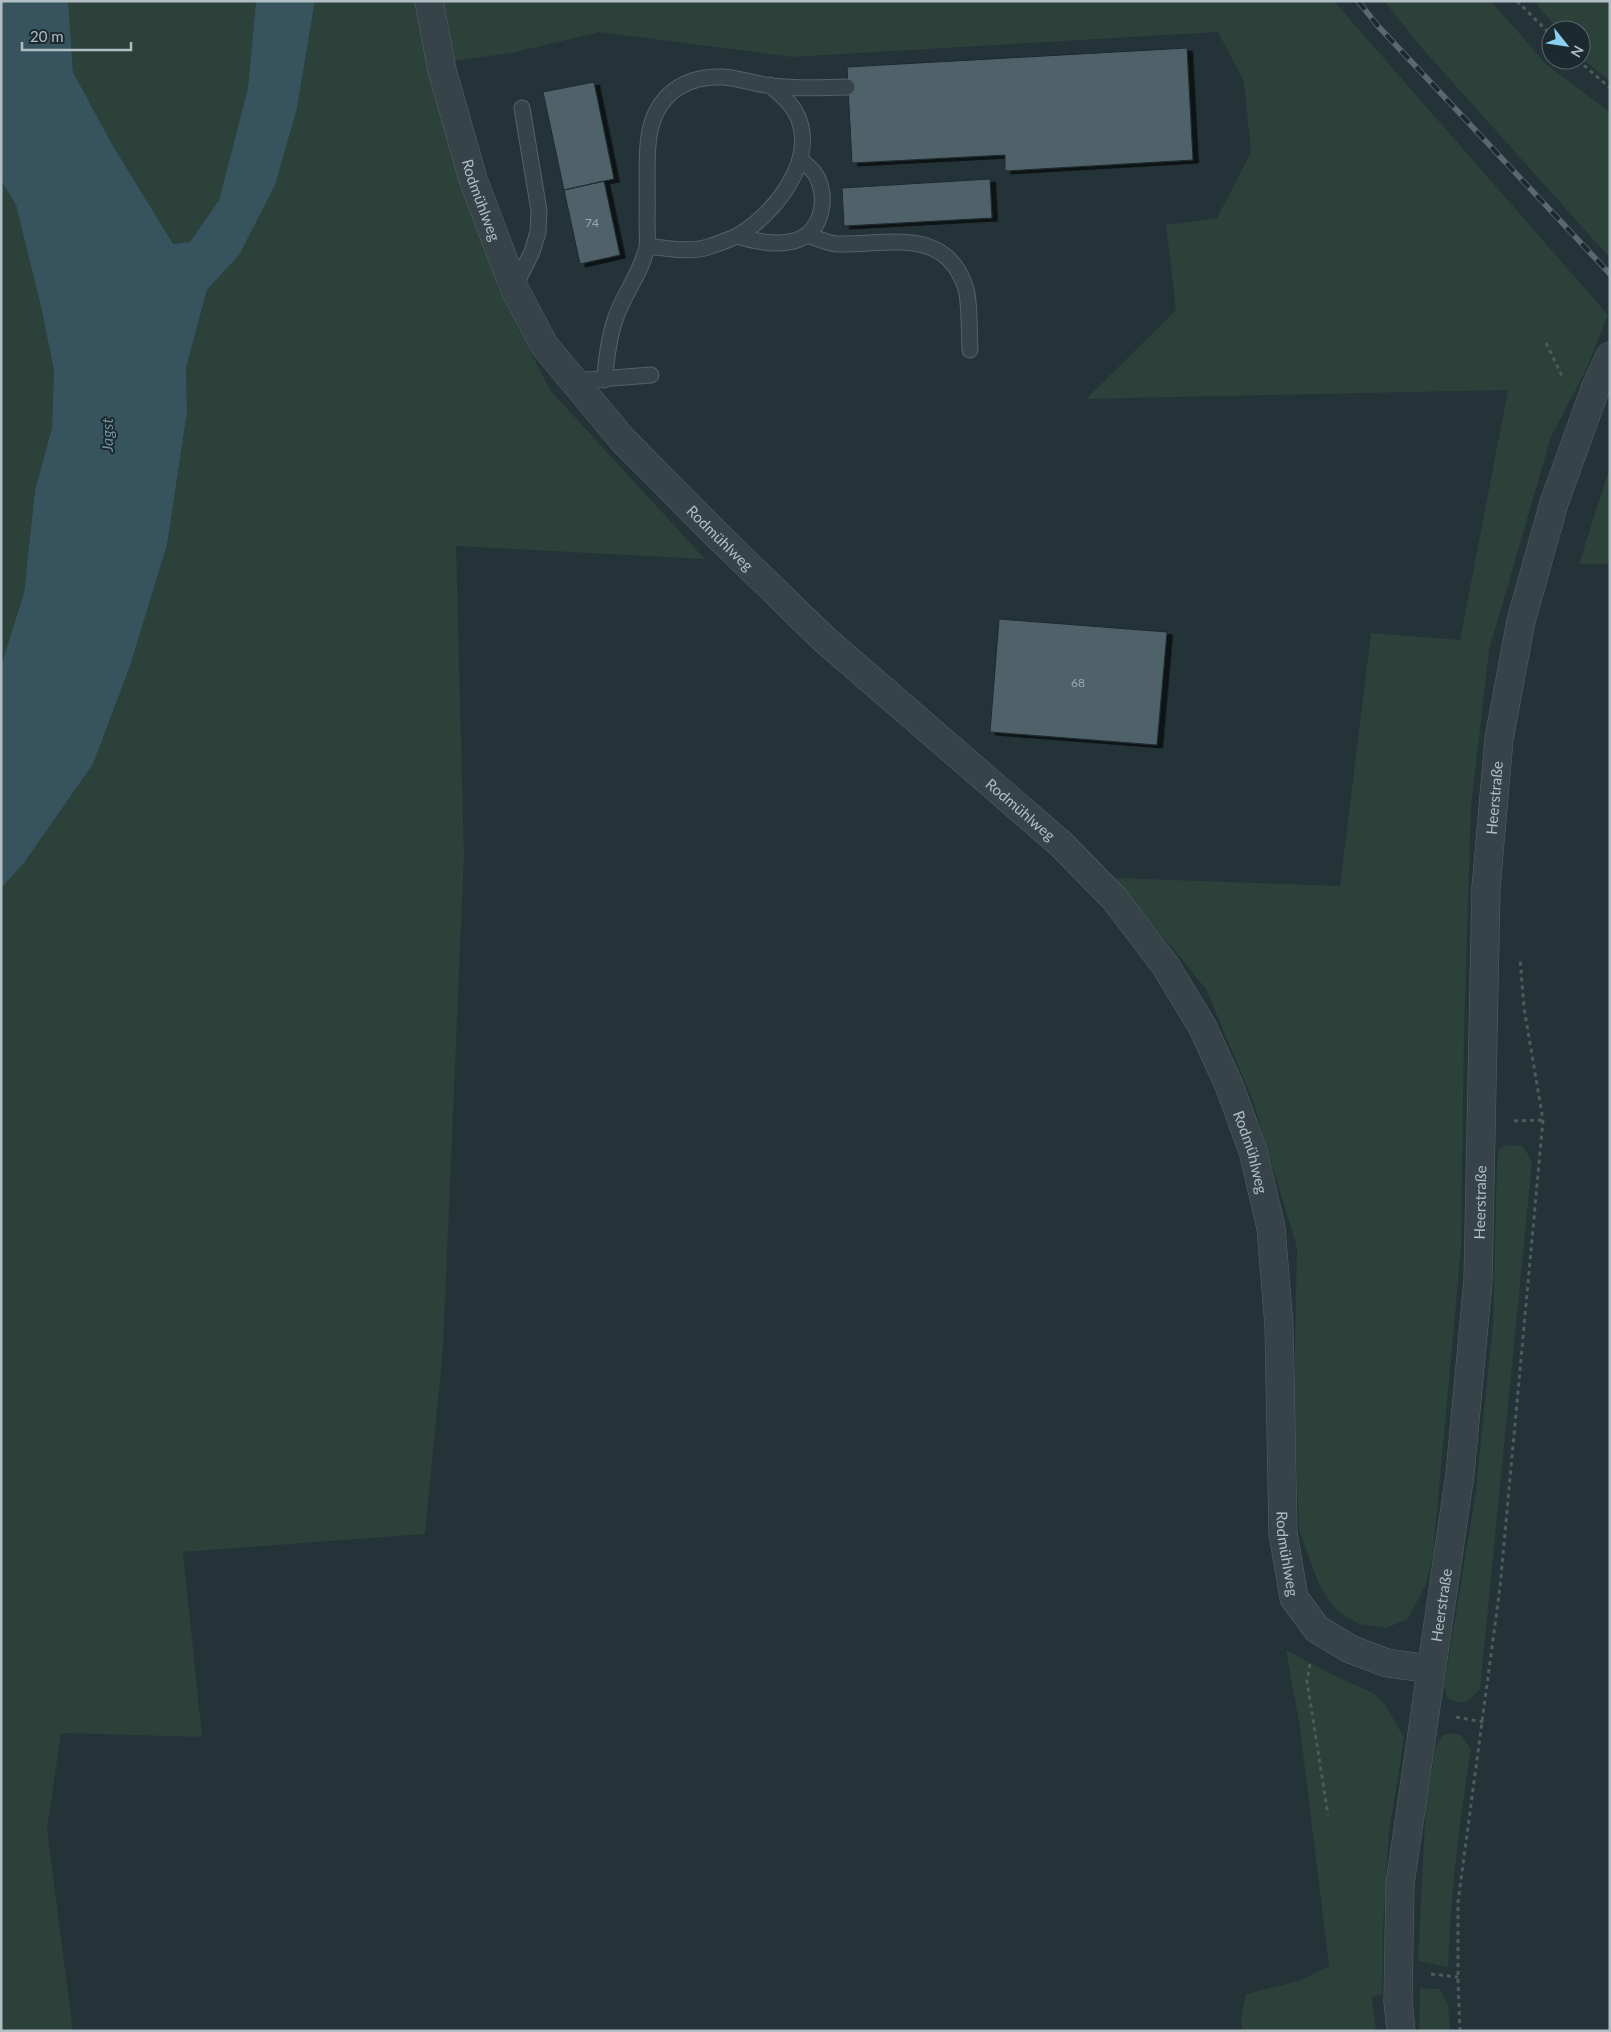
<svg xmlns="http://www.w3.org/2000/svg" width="1611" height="2032" font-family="Lato,sans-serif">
	<defs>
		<filter id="shadow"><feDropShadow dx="5.5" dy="3" stdDeviation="0" flood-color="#0009"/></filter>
	</defs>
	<rect width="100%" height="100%" fill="#233338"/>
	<path fill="#2b413a" d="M68,1h188l-8,87 -29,112 -29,42 -18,2 -59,-98 -40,-74z
		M315,1h1019l274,314 -21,53 -36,69 -62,213 -18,157 -7,222 -3,220 -28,306 -7,29 -18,35 -22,9 -27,-4 -22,-13 -18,-26 -20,-55 -5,-134 3,-148 -44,-147 -47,-112 -91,-111 225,8 31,-253 89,7 48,-250 -422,9 90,-89 -10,-85 51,-7 34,-66 -7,-70 -26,-50 -426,25 -193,-25 -83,20 -80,12 24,115 39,112 51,99 155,169 -249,-13 8,309 -21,493 -18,186 -242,18 19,185 -141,-4 -14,96 26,202h-72v-1143l23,-25 69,-99 37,-98 37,-121 20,-132 -1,-45 21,-78 32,-35 58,-147z
		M1384,1h107l55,63 64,48v146l-190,-212z
		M1534,1h76v80l-29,-23v-28h-23z
		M1,180l15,25 25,102 13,63 -2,58 -17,62 -11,103 -23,73z
		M1610,466v98h-31z
		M1507,1145l16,1 9,16 -52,527c-13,13 -13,17 -32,10l-4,-13 31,-188 18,-174 4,-164 2,-11z
		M1286,1650l51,27 36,16 12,11 19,34 -15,95 -6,94 -1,67 -10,3 4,34h-134l-1,-11 5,-26 53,-13 30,-15 -29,-238z
		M1453,1733l9,3 9,13c-12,73 -20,144 -23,218l-30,-6 8,-158 10,-57 6,-10z
		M1420,1988l20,1 8,16 2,26h-31z"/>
	<path fill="#37545e" d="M1,1h67l5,71 40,74 60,98 17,-2 29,-42 29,-112 8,-87h59l-18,107 -22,77 -36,70 -32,35 -21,78 1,45 -20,132 -37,121 -37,98 -69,99 -23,25v-222l23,-73 11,-103 17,-62 2,-58 -13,-63 -25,-102 -15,-25z"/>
	<path fill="#506269" stroke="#1e2b30" filter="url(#shadow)" d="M1187,48l6,112 -188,11v-16l-153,8 -5,-96z
		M594,82l20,97 -50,11 -21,-98z
		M990,179l2,39 -148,8 -2,-38z
		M604,181l16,74 -40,9 -16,-74z
		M999,619l168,13 -10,113 -167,-13z"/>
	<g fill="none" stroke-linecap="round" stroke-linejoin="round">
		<g stroke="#546267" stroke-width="17">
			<path id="service" d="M807,235c9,3 20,8 29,9 49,2 108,-19 129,42 5,11 4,49 5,64
				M737,236c18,5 38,10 57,5 28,-8 34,-41 23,-64 -3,-7 -11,-12 -16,-17
				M647,246c19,2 42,7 61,1 9,-3 20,-7 29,-11 36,-20 78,-73 62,-116 -5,-15 -18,-25 -29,-35
				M514,288l18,-36 6,-20 1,-21 -17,-103
				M604,380c3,-20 4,-41 11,-60 8,-26 26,-46 32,-73 1,-8 0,-18 0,-26 1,-26 -1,-51 1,-76 3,-44 31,-70 75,-68 16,1 32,7 49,9 25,3 50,2 75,1
				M574,381l77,-6"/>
		</g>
		<g stroke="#546267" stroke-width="29">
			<g id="minor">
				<path id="s1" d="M429,1l13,69 31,109 41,109 30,57 78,94 92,93 110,107 237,205 53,54 51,67 37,61 27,59 24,66 18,77 8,98 4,207 11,65 23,31 33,20 37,14 44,6"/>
			</g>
		</g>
		<g stroke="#546267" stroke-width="29">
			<g id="tertiary">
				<path id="s2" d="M1401,2031l-3,-30 2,-117 60,-410 18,-193 8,-393 13,-149 22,-118 33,-118 43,-119 13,-28"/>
			</g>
		</g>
		<path stroke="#4a5d59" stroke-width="3" stroke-dasharray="4 4" stroke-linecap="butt" d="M1517,1l34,34
			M1578,60l32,28
			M1546,343l17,35
			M1514,1121l29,-1
			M1310,1664l-3,17 21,134
			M1456,1717l27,5
			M1431,1974l27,3
			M1460,2031l-2,-49v-80l42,-315 43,-467 -19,-112 -4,-50"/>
		<use href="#service" stroke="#364449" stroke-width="15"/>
		<use href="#minor" stroke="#364449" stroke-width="28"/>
		<use href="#tertiary" stroke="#364449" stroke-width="28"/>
		<g stroke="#596970" stroke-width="5.5">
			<path id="rail" d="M1358,1l20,25 232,248"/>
		</g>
		<use href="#rail" stroke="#1c292e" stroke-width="4" stroke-dasharray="11" stroke-linecap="butt"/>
	</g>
	<g text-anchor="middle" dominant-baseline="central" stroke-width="4" stroke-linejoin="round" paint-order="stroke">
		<g font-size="12" fill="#99a8ae">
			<text x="592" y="222">74</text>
			<text x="1078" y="682">68</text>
		</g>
		<g font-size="15" fill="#b1bfc5" stroke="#1c292e">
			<text stroke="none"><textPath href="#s1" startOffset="206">Rodmühlweg</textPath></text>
			<text stroke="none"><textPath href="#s1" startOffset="626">Rodmühlweg</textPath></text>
			<text stroke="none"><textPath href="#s2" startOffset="1239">Heerstraße</textPath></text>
			<text stroke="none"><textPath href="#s1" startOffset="1031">Rodmühlweg</textPath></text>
			<text stroke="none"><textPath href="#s1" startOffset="1451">Rodmühlweg</textPath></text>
			<text stroke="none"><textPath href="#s2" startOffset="834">Heerstraße</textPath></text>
			<text stroke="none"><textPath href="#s1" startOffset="1856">Rodmühlweg</textPath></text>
			<text stroke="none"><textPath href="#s2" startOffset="429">Heerstraße</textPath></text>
		</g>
		<g font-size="16" font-style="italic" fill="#6c93a2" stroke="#1c292e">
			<text transform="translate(106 435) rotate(-90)">Jagst</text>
		</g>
	</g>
	<rect width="1611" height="2032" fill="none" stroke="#b1bfc5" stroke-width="5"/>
	<g transform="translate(1566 45) rotate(120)"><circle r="24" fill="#1c292e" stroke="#58656a"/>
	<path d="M0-4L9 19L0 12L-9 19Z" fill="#8ad1f1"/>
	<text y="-8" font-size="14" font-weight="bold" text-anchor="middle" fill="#b1bfc5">N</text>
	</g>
	<path d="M22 42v8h109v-8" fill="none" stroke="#b1bfc5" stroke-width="2.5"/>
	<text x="30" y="42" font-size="15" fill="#b1bfc5" stroke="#1c292e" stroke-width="4" paint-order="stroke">20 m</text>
</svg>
